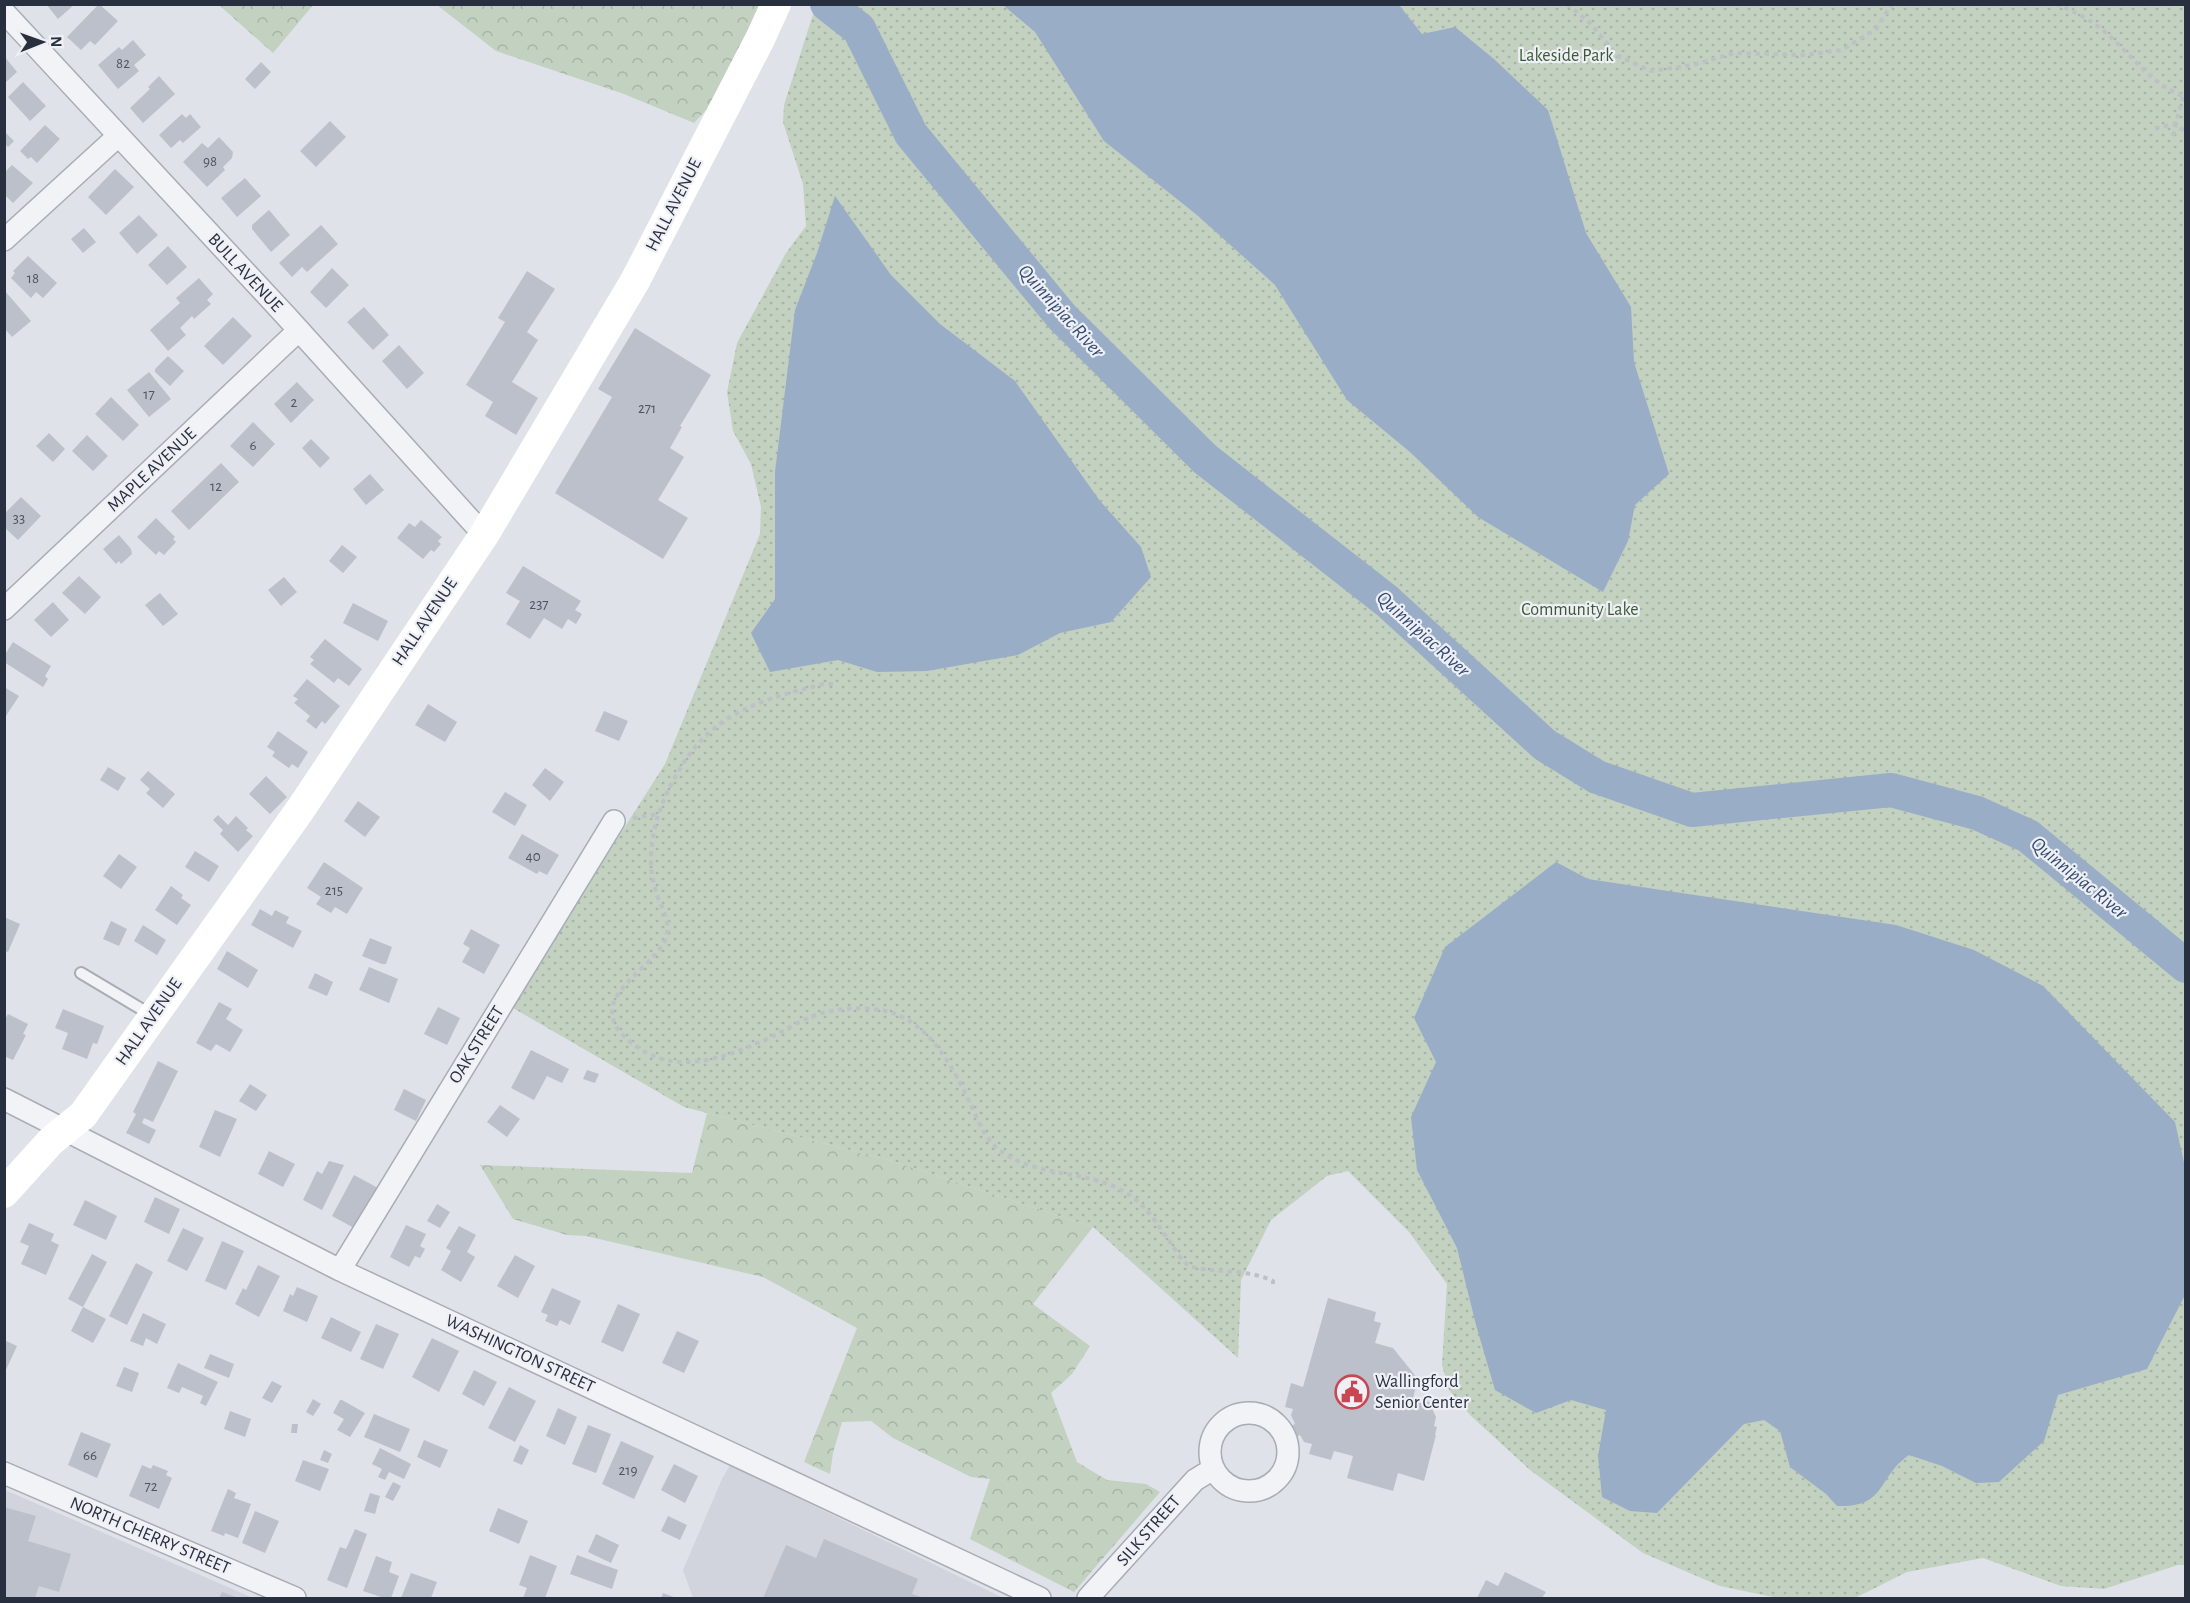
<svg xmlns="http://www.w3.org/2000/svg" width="2190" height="1603" font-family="'Alegreya Sans',sans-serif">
	<defs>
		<pattern id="forest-crowns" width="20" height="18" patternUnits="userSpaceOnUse" patternTransform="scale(1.5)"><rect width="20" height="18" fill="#c3d1c0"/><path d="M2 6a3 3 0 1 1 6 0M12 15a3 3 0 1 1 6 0" fill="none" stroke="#a8b4a6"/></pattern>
		<pattern id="park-dots" width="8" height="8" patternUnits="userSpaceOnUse" patternTransform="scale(1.5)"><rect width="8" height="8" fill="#c3d1c0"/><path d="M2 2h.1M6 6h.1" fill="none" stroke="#a8b4a6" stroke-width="1.8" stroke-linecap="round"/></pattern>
	</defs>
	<rect width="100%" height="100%" fill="#dfe2e8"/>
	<path fill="#d1d4dc" d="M730,1465l273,133h-310l-10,-28 39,-91z
		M5,1490l248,108h-248z"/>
	<path fill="url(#forest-crowns)" d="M219,5h94l-40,48z
		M437,5h323l-39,89 -27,29 -70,-29 -128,-43z
		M707,1113l185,48 201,66 -60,77 57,42 -18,28 -21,19 26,69 30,18 39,4 14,8 -86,100 -104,-53 20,-60 -19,-2 -78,-39 -22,-17 -29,1 -9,31 -3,21 -26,-12 53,-134 -94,-51 -177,-41 -19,-1 -54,-16 -33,-54 212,8z"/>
	<path fill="url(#park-dots)" d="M816,5h1369v1560h-7l-74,24 -43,-3 -78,-28 -76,14 -52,26h-48l-34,-1 -53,-11 -77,-33 -113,-83 -59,-54 -22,-26 -7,-25 5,-81 -38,-52 -61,-61 -21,5 -56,44 -30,60 -3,78 -145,-131 -201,-66 -208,-54 -171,-99 85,-139 67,-105 95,-230 1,-27 -10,-43 -18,-33 -6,-39 10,-49 49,-90 20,-27 -3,-42 -20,-62 1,-17z"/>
	<path fill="#9aadc7" d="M1003,5h396l23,29 33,-7 39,32 54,51 38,123 45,74 3,55 35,112 -34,31 -7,36 -25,51 -125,-75 -68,-65 -63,-52 -72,-115 -78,-70 -93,-74 -69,-109z
		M835,196l56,79 49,49 75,57 85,120 41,46 10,30 -40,45 -51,11 -42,22 -91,16 -50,1 -39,-12 -68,12 -19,-39 24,-34v-127l20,-162 22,-57z
		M1556,862l32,17 308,46 78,25 69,36 132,136 10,45v128l-38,74 -89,26 -14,46 -45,41 -23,1 -34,-17 -33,-11c-33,23 -22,53 -72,51l-11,-12 -36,-27 -10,-36 -16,-11 -20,4 -87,89 -27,-2 -28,-14 -4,-41 8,-46 -35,-10 -35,13 -41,-23 -19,-65 -19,-77 -40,-78 -6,-53 25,-55 -22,-44 31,-71z"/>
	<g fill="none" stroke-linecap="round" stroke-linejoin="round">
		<path stroke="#9aadc7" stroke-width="34" d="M827,4l32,25 52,105 151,183 143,142 182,142 158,144 52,32 95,33 199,-20 86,23 51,23 158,130"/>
	</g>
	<path fill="#bcc0ca" d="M46,4h29l-17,15z
		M99,4l19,17 -23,24 -5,-4 -9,9 -14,-13z
		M133,40l13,15 -12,10 5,6 -21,18 -20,-24 21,-18 3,3z
		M5,57l12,15 -12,11z
		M261,62l10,10 -16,17 -10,-10z
		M159,76l16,18 -32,29 -13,-15 20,-19 -2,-2z
		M23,82l23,24 -16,15 -22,-24z
		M182,114l4,4 4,-4 11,13 -18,16 -3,-3 -9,8 -12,-13z
		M330,121l16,16 -30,30 -16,-16z
		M45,125l15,14 -23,24 -6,-6 -3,2 -8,-8z
		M4,131l10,10 -6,6 -4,-4z
		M219,137l14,15 -1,6 -9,9 2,3 -18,17 -24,-25 19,-19 6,5z
		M12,165l21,18 -20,20 -9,-9v-21z
		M115,169l19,18 -28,28 -18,-18z
		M245,178l16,18 -24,21 -16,-19z
		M269,210l21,25 -19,17 -19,-23v-4z
		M139,215l19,20 -21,19 -18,-21z
		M321,225l17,19 -31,28 -5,-5 -10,10 -13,-14z
		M84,228l12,14 -13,11 -12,-14z
		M168,246l19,21 -20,18 -19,-20z
		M28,256l29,27 -14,15 -7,-6 -5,6 -20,-20 4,-5 -2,-2z
		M332,268l17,17 -23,23 -16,-16z
		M527,271l28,18 -28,43 11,8 -26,42 26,16 -22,37 -31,-19 8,-14 -27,-17 39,-63 -7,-4z
		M199,278l14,16 -6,6 4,4 -17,15 -2,-3 -12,12 6,7 -18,16 -18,-21 30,-27 -4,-5z
		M4,290l27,31 -19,16 -8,-9z
		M364,307l25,28 -16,15 -26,-28z
		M233,317l19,19 -29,29 -19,-19z
		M635,328l76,47 -31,51 2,1 -12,21 14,9 -26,43 30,18 -25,41 -108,-66 57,-96 -14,-8z
		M399,345l25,28 -17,16 -25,-28z
		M168,356l16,15 -14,15 -15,-14v-3z
		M149,372l22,27 -22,18 -22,-27z
		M297,382l17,18 -23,23 -17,-19z
		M111,397l28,28 -16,16 -28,-27z
		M253,422l22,22 -22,23 -23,-21z
		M49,433l16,16 -12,13 -17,-16z
		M87,435l21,21 -15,15 -21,-20z
		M311,439l19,19 -10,10 -18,-20z
		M221,463l18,19 -50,48 -18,-19z
		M370,474l14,16 -18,15 -13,-16z
		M21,497l20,19 -23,24 -14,-13v-13z
		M156,518l19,19 -2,2 3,3 -12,13 -5,-4 -3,4 -19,-18z
		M421,520l21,17 -4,4 3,3 -7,8 -3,-2 -8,9 -26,-21 12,-15 6,4z
		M119,535l12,14 1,5 -11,10 -2,-3 -3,3 -13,-15z
		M342,545l15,12 -14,16 -14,-12z
		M523,566l58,35 -6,9 7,4 -6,10 -8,-5 -6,10 -18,-11 -14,21 -24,-15 14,-23 -14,-8z
		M79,576l22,21 -16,17 -23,-21z
		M284,577l13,15 -16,14 -13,-16z
		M160,593l18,21 -15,12 -18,-21z
		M53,602l16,18 -18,17 -17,-17z
		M353,603l35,18 -10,20 -35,-18z
		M325,639l37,30 -13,17 -11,-8 -4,5 -24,-19 4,-4 -4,-3z
		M13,642l38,24 -6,10 3,3 -5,8 -39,-25v-6z
		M307,679l33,27 -15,18 -3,-3 -6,8 -10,-8 4,-5 -16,-13 4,-4 -5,-3z
		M4,687l15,9 -15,23z
		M428,704l29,18 -12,20 -30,-17z
		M604,711l24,10 -9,20 -24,-10z
		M278,731l30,21 -10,16 -6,-4 -3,4 -17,-12 3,-4 -8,-5z
		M108,767l18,11 -8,13 -18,-11z
		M545,768l19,14 -14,19 -18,-16z
		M148,771l27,23 -12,14 -17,-15 4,-4 -10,-9z
		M266,776l21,21 -17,17 -21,-20z
		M505,792l22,13 -12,21 -23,-14z
		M358,801l22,16 -15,20 -21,-16z
		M218,815l10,10 8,-9 12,12 -2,2 7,6 -15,16 -18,-18 3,-4 -10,-10z
		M522,834l37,21 -12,20 -8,-4 -2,3 -29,-16z
		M195,851l24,15 -10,16 -24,-15z
		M119,854l18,13 -16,22 -18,-13z
		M324,862l39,26 -16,26 -12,-7 -4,6 -15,-9 5,-7 -14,-9z
		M171,886l12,9 -2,3 10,7 -14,20 -22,-15z
		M260,909l12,7 3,-6 14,7 -3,6 16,8 -9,17 -42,-23z
		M4,917l16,7 -12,28 -4,-1z
		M111,921l16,8 -8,17 -16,-7z
		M143,925l23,15 -9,15 -23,-14z
		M471,929l29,16 -16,29 -22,-12 8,-14 -7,-4z
		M370,938l22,9 -6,17h-4l-20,-8z
		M227,951l31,19 -10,18 -31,-19z
		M369,967l29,12 -9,24 -30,-13z
		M315,973l18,9 -6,14 -19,-8z
		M219,1002l13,7 -6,10 17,11 -13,22 -14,-8 -5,7 -15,-8z
		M438,1007l22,11 -13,27 -23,-11z
		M63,1009l41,17 -7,18 -4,-1 -6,16 -25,-10 6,-16 -13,-5z
		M8,1014l20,10 -5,10 3,1 -13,25 -9,-4v-35z
		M531,1050l38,19 -7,14 -15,-7 -13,24 -23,-12z
		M158,1061l20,10 -25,51 -9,-4 -2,5 14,7 -7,14 -23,-11 10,-19 -3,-2z
		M587,1070l12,4 -4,9 -12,-4z
		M250,1084l17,11 -11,16 -17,-10z
		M404,1089l22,11 -10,21 -22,-11z
		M500,1105l20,14 -13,18 -20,-15z
		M215,1110l22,9 -17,38 -21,-10z
		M269,1151l26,13 -12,23 -25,-13z
		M329,1161l15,4 -22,45 -19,-10 14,-29 5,3z
		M354,1175l24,13 -22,41 -24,-13z
		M155,1197l25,12 -11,25 -25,-12z
		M85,1200l32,16 -11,24 -33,-15z
		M437,1204l13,8 -10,16 -13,-7z
		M29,1223l25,11 -3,7 8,4 -13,30 -25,-11 8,-18 -9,-4z
		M406,1225l20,9 -6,12 5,3 -5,9 -5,-2 -6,11 -19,-10z
		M459,1226l17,9 -9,17 8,5 -14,25 -20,-12 10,-19 -5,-3z
		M183,1228l21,10 -17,33 -20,-10z
		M222,1241l22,10 -18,39 -21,-9z
		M92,1254l15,8 -24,45 23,12 -13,24 -22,-12 12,-24 -15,-8z
		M515,1255l20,11 -17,32 -21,-12z
		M136,1263l17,9 -26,53 -18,-9z
		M258,1265l22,11 -21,41 -24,-13 8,-16 3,2z
		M297,1287l21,9 -11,26 -24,-11 7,-17 3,2z
		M552,1288l29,13 -11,24 -10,-5 -3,6 -12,-5 3,-6 -7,-3z
		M1328,1298l48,14 -2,9 7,2 -6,20 18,5 25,31 -5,19 16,4 7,15 -2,9 3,1 -2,8h1l-12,46 -26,-8 -5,18 -46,-13 6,-22 -19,-5 -3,9 -22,-6 3,-10 -8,-2 -4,-7 -8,4 -5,-11 8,-4 -4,-9 2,-6 -8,-2 6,-24 12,4z
		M618,1304l22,10 -17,38 -22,-10z
		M143,1313l23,11 -9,20 -11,-6 -3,8 -13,-5z
		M331,1317l30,15 -10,20 -30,-14z
		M376,1324l23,10 -16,35 -23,-10z
		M677,1331l22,10 -15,32 -22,-10z
		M432,1338l27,13 -20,41 -27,-15z
		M4,1340l13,6 -13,28z
		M210,1354l24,10 -5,14 -25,-10z
		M178,1363l40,19 -12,24 -6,-3 3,-7 -21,-9 -3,6 -12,-5z
		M124,1367l15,6 -7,19 -16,-6z
		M474,1370l23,12 -13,24 -22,-12z
		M272,1381l10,5 -10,17 -10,-5z
		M509,1387l27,14 -21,41 -27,-14z
		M313,1399l8,5 -8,12 -7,-4z
		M340,1400h2l23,13 -15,24 -13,-7 7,-11 -11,-6z
		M558,1408l19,9 -12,28 -19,-9z
		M230,1411l21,8 -6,18 -21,-8z
		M374,1414l36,15 -10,23 -36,-15z
		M292,1424h6l-1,9h-6z
		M588,1425l23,9 -15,39 -24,-9z
		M81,1432l30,12 -14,34 -29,-13z
		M424,1440l24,10 -8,18 -23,-11z
		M621,1441l33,15 -20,43 -32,-15z
		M520,1445l9,5 -7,15 -9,-4z
		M380,1448l31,16 -7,15 -15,-7 -4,8 -7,-3 4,-8 -10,-5z
		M324,1450l8,4 -4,9 -8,-3z
		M303,1460l26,9 -9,22 -25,-10z
		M674,1464l24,12 -13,27 -24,-13z
		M142,1465l9,4 2,-4 15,6 -2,4 6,3 -13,31 -30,-13z
		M393,1482l8,4 -8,15 -8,-4z
		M228,1489l8,4 -2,5 17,6 -13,34 -13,-5 -1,3 -13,-5z
		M370,1493l10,3 -5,18 -11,-3z
		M4,1507l32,9 -8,25 43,13 -12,38 -20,-6 -4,12h-31z
		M498,1508l30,13 -9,23 -30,-13z
		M255,1511l24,10 -14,32 -23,-10z
		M668,1516l19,9 -7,15 -19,-9z
		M355,1529l12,5 -20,54 -20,-8 13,-33 6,2z
		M596,1534l23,11 -8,18 -23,-11z
		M824,1539l94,40 -6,15 12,4h-161l23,-53 30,13z
		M530,1555l27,11 -12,32h-22l4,-10 -8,-3z
		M577,1555l41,15 -6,19 -42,-15z
		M376,1556l16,6 -3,10 10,4 -8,22h-7l-21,-7z
		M1505,1572l41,20 -4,6h-65l9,-18 12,6z
		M411,1573l26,9 -6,16h-30z
		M222,1592l16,6h-19z
		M663,1593l13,5h-15z"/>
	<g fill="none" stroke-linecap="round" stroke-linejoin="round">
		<g stroke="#a8acb5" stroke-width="14">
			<path id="lane" d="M81,973l72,43"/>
		</g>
		<g stroke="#a8acb5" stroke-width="24">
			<path id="street" d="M4,12l283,305 197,218
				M4,240l114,-104
				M4,609l295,-279
				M4,1099l336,171 700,328
				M340,1270l274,-449
				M1210 1452a39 39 0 1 1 78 0a39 39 0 1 1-78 0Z
				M4,1473l291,125
				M1088,1598l107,-118 18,-11"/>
		</g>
		<path stroke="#bdc0c6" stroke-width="4" stroke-dasharray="4.5 4.5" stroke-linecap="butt" d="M1567,4l21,17 30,35 33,15 42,-6 41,-12 70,2 38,-5 34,-21 16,-25
			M2056,4c18,7 35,16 49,28 27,23 46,53 81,65
			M2155,128l21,-4 10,9
			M2173,136l10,-40
			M833,684h-10c-69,18 -116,30 -151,99 -13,24 -21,50 -21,78 0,11 2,20 5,31 4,13 14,27 11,42 -8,35 -85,62 -42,103 44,43 98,22 146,0 15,-7 30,-17 45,-22 21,-7 47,-9 69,-4 44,9 69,58 86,94 7,15 13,32 26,43 37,30 85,21 124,42 23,11 37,35 51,55 4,6 9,15 15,19 7,5 17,5 25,6 20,2 43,2 61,11v5
			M633,818l25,-4"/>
		<use href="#lane" stroke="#f1f3f6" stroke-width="10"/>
		<use href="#street" stroke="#f1f3f6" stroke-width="21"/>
		<path stroke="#fff" stroke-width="30" d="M4,1193l47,-52 32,-26 217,-305 184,-275 151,-254 125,-242 16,-35"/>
	</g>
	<defs>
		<g id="civic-ring" transform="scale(1.725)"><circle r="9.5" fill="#eef0f5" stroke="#ca4653" stroke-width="1.5"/><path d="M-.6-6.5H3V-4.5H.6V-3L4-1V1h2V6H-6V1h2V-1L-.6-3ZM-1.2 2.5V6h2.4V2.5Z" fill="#ca4653"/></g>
	</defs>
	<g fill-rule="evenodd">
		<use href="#civic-ring" x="1352" y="1392"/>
	</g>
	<g text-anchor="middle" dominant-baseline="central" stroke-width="4.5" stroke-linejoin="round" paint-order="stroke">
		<g font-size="15" fill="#4d5361">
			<text x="123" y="63">82</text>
			<text x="210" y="161">98</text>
			<text x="33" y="278">18</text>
			<text x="149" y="394">17</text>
			<text x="294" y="402">2</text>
			<text x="647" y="408">271</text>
			<text x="253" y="445">6</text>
			<text x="216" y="486">12</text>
			<text x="19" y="518">33</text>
			<text x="539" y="604">237</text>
			<text x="533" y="856">40</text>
			<text x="334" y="890">215</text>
			<text x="90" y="1455">66</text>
			<text x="628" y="1470">219</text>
			<text x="151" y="1486">72</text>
		</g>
		<g font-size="18" fill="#3a5936" stroke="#eef0f5">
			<text x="1566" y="56">Lakeside Park</text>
			<text x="1580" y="610">Community Lake</text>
		</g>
		<g font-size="18" fill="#282f3e" stroke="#eef0f5">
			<text transform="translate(674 205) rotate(-63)">HALL AVENUE</text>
			<text transform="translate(245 273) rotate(47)">BULL AVENUE</text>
			<text transform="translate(152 470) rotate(-43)">MAPLE AVENUE</text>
			<text transform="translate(425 622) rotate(-56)">HALL AVENUE</text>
			<text transform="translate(149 1022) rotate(-55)">HALL AVENUE</text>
			<text transform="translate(477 1045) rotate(-58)">OAK STREET</text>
			<text transform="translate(520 1354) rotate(25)">WASHINGTON STREET</text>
			<text transform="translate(1149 1531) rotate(-49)">SILK STREET</text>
			<text transform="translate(150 1536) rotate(23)">NORTH CHERRY STREET</text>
		</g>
		<g font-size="18" fill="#282f3e" stroke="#eef0f5" text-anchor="start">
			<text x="1375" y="1382">Wallingford<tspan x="1375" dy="21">Senior Center</tspan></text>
		</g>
		<g font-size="20" font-style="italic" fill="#344b71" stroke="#eef0f5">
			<text transform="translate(1061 311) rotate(48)">Quinnipiac River</text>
			<text transform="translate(1423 634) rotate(42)">Quinnipiac River</text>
			<text transform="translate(2079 878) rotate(39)">Quinnipiac River</text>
		</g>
	</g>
	<rect width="2190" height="1603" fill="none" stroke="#282f3e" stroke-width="12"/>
	<g transform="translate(42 42) rotate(89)" stroke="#eef0f5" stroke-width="4.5" paint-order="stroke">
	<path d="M0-4.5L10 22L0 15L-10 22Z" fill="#282f3e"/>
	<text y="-9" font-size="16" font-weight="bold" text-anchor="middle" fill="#282f3e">N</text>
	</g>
</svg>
